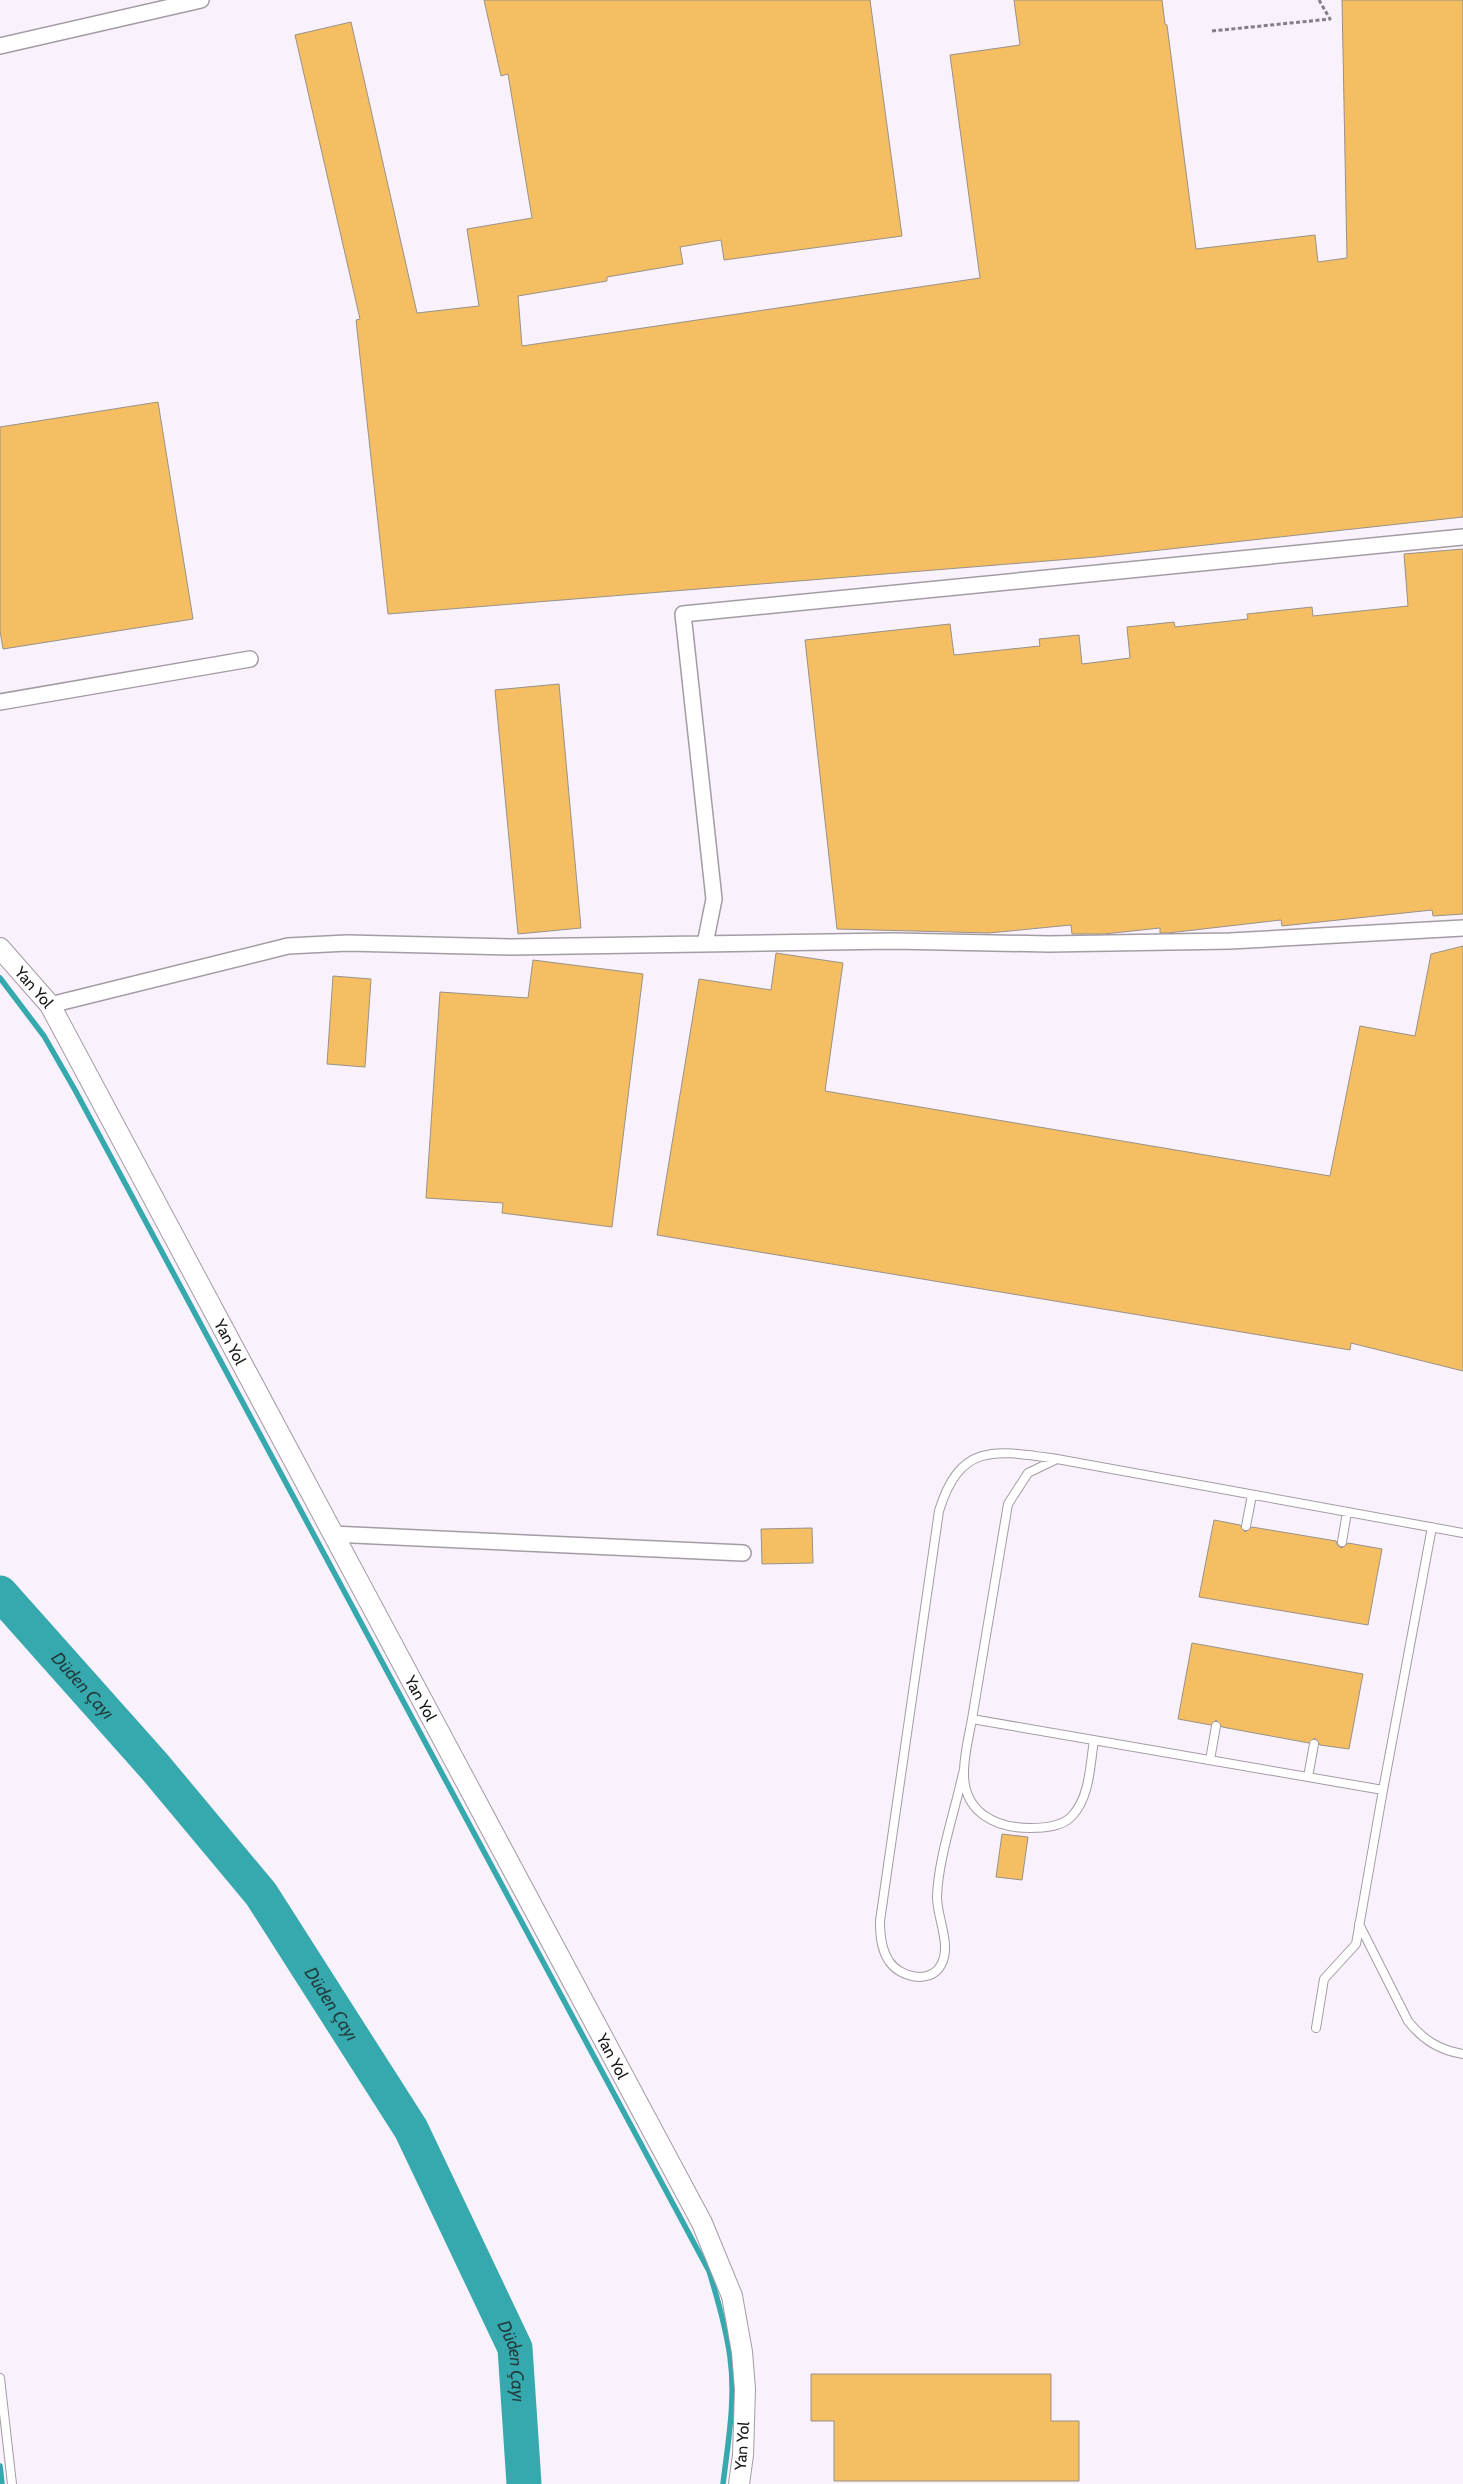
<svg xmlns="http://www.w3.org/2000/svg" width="1463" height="2484" font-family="Cabin,sans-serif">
	<rect width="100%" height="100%" fill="#f9f1fb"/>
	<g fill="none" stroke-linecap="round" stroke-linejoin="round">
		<path stroke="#36a9ae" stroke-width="5.5" d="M0,978l44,58 31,54c210,394 423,787 634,1181 9,29 17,56 21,86 6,42 -2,85 -7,127
			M0,2466l2,18"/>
		<path stroke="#36a9ae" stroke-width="35" id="s1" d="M0,1593l155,174 106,127 150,235 104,219 9,136"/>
	</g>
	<path fill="#f5be63" stroke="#989289" d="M484,0h386l32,236 -178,24 -3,-20 -41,7 3,17 -76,13v4l-89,15 4,50 458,-68 -30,-223 70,-10 -6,-45h148l3,24 2,1 29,224 119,-14 3,27 29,-4 -5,-258h121v517l-367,40 -708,57 -32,-294 4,-1 -65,-284 56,-13 66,291 62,-7 -12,-77 65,-11 -24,-144 -7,2z
		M158,402l35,217 -190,30 -3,-18v-204z
		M1463,549v365l-30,2 -1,-6 -150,16 -1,-6 -113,13h-8v-5l-56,6h-32l-1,-9 -82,8 -152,-4 -32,-289 145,-16 4,31 86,-9 -1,-7 40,-4 3,29 48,-6 -3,-31 47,-5 1,5 73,-8 -1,-5 65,-7 1,9 95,-10 -4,-52z
		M559,684l22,244 -63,6 -23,-244z
		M1463,946v425l-112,-28 -1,7 -693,-115 42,-256 72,11 5,-37 67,10 -18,128 505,85 30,-150 55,10 16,-82z
		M533,960l110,14 -31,253 -110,-14 1,-10 -77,-5 14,-206 88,6z
		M333,976l38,3 -6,88 -38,-3z
		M1214,1520l26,5 5,7 7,-5 84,14 2,5 4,2 6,-5 34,6 -14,76 -169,-28z
		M812,1528l1,35 -51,1 -1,-35z
		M1192,1643l171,31 -14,75 -29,-4 -5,-7 -6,5 -87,-16 -6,-7 -5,5 -33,-6z
		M1002,1834l26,3 -6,43 -26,-3z
		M811,2374h240v47h28v60h-245v-60h-23z"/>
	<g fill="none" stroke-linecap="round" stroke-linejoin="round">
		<g stroke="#a39ca4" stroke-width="10">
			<path id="service" d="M1246,1526l6,-31
				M1432,1527l-49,263 -411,-71 36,-215 20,-31 29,-14 406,74
				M1342,1542l5,-30
				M972,1719c-3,17 -8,36 -8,53 -1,40 31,56 66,56 14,0 32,-1 42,-12 18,-19 18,-51 22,-76
				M1210,1760l6,-34
				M963,1773c-8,38 -25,86 -26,124 0,21 15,48 4,68 -11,20 -42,12 -52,-4 -8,-12 -9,-26 -9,-40l59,-410c21,-69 57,-61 118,-52
				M1308,1777l6,-33
				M1359,1924l49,97c15,19 31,29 55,33
				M1316,2028l8,-49 32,-35 27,-154
				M0,2378l12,106"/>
		</g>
		<g stroke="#a39ca4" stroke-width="18">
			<path id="minor" d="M0,46l201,-46
				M0,702l250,-43
				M705,944l9,-45 -31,-285 780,-77
				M50,1005l238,-59 59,-3 164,4 382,-6 156,3 181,-3 233,-13
				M332,1534l411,19"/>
		</g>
		<g stroke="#a39ca4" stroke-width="22">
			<g id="tertiary">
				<path id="s2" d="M0,948l50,57 652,1218 30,73 10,56 3,37 -2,66 -4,29"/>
			</g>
		</g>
		<path stroke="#847e85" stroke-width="3" stroke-dasharray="4 2.5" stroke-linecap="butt" d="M1212,31l118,-12 -11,-19"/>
		<use href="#service" stroke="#fff" stroke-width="8"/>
		<use href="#minor" stroke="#fff" stroke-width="15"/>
		<use href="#tertiary" stroke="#fff" stroke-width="20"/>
	</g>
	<g text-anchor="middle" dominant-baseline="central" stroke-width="4" stroke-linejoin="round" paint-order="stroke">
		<g font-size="16" fill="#1a171a" stroke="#fff">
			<text stroke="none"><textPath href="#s2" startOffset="52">Yan Yol</textPath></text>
			<text stroke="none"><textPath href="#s2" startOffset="458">Yan Yol</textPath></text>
			<text stroke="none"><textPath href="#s2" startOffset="862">Yan Yol</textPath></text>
			<text stroke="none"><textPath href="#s2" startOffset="1268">Yan Yol</textPath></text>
			<text transform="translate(742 2446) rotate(-86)">Yan Yol</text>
		</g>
		<g font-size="18" font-style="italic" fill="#233c3d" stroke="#fff">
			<text stroke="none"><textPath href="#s1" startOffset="124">Düden Çayı</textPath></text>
			<text stroke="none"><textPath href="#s1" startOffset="529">Düden Çayı</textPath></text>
			<text stroke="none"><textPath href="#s1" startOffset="932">Düden Çayı</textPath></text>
		</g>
	</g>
</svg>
